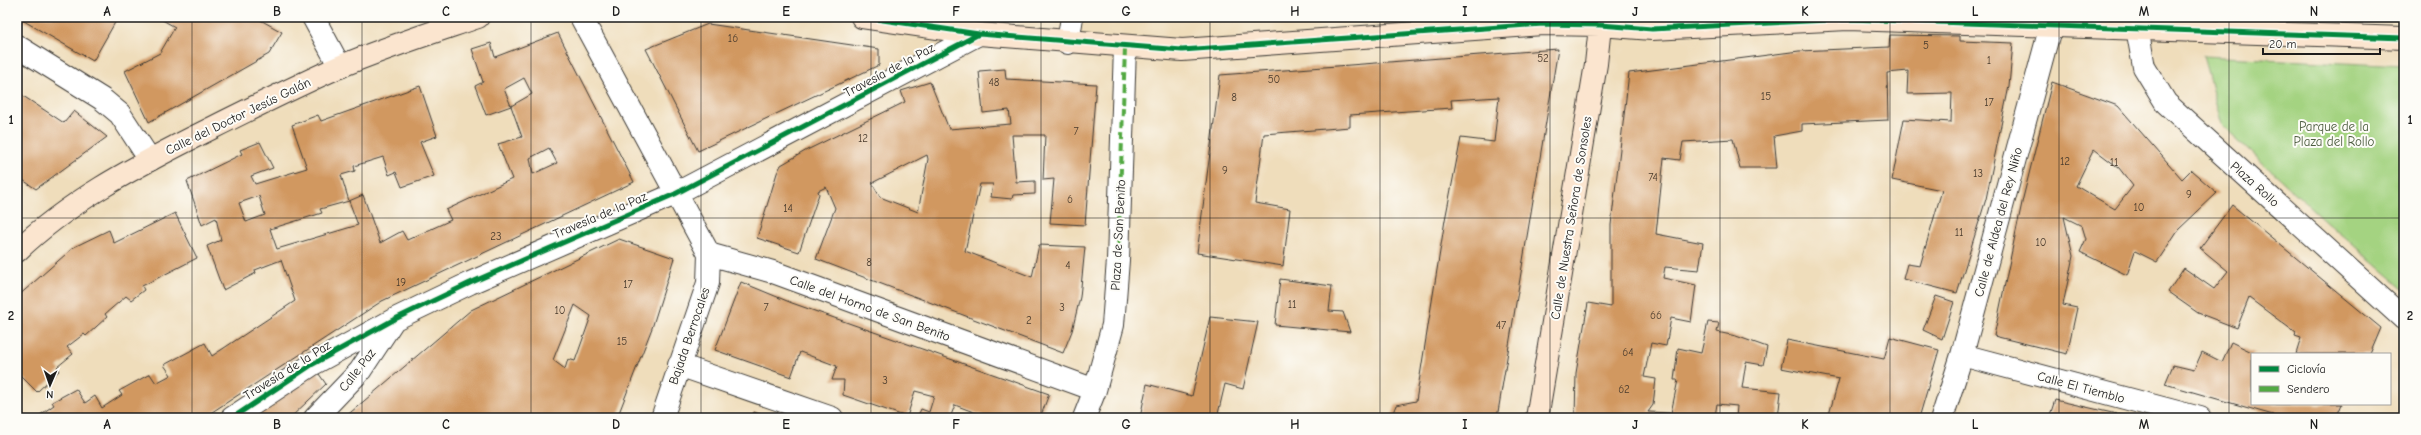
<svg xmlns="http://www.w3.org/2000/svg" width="2421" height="435" font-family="'Comic Neue',sans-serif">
	<rect width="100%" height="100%" fill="#fdfcf7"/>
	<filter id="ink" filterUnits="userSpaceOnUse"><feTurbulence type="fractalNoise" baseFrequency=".025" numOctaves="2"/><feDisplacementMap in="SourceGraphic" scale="8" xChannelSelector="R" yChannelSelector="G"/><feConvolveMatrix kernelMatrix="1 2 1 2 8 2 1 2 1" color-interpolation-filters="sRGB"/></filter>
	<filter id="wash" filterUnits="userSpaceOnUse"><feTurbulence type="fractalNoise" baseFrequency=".012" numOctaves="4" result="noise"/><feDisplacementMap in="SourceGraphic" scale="16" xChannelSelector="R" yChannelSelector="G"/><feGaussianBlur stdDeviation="0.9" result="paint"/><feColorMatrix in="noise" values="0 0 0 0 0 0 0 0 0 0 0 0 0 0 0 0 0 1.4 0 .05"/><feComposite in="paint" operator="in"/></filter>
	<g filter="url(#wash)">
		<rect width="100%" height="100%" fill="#efddbb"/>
		<path fill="#a4d381" stroke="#60784e" d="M2203,56l201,10v223l-81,-70 -101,-94z"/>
		<g id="blocks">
			<path fill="#d19860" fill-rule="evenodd" d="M17,17h97l3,2 -24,42z
				M157,17h98l27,15 -13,22 -120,68 -24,-51 35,-18 15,-26z
				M708,24l171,25v16l-181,86 -52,-102z
				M558,33l76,149 -252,119 -179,117h-162l-1,-3 14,-10 -2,-3 24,-13 9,14 10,-7 7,12 20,-13 -3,-4 31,-17 6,9 15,-8 -7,-10 41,-22 7,13 83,-55 -14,-41 -26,10 1,3 -33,17 -16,-44 14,-6 -5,-22 -14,7 -15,-44 55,-27 -2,-4 20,-8 13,26 -22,8 4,8 52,-16 -15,-43 26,-10 3,6 99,-35 17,50 -17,6 14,34 -32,11 -6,-15 -7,3 -6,-18 -29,9 1,5 -14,4 8,26 -29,8 2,4 -52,16 7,20 81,-24 -9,-24 14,-6 17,48 22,-12 5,9 44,-20 -5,-10 66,-31 -14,-35 24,-7 -11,-31 -25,9 -11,-29 8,-4 -11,-33 19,-6 4,14zM524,78l8,16 -21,12 -7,-17zM549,148l8,15 -24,11 -3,-16zM259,196l6,19 -19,7 -7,-19z
				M1890,35l70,1v5l53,2 -4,43 -23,113 -29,94 -54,-14 4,-15 13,2 22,-76 -50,-10 12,-61 47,3 1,-29 -45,1 1,-23 -21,2 1,47 -86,4v7l-28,5 3,32h-37l-7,-29 -50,3 -3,18 -16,-2 -8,76 47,9 -4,27 -34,-3 -2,11 33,7 -5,37 -20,-4 -5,28 -15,-3 -7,34 12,2 -3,26 -5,7 23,1 7,-33h-4l4,-32 23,5 7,-31 11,1 -2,9 19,4 31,11 -4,18 -17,-3 -4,26 39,4 -3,26h-42l1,-12 -20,-2 -2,12 9,2h-149l1,-45 12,-70 23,4v-82l18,-152 170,-22 90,-4z
				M1558,49l-61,369h-106l5,-13 20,-4 29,-181 16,-82 33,4 5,-45 -48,3 1,8 -102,7v12l-86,7 -9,69 35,6 -7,57 -86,-13 23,-178z
				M1005,69l1,10 90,5 -11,141 -35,-2 4,-44 -11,1 2,-45h-33l4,47 19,-1v13l-22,1 -1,4 -21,-2 2,-13h-13l-15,67 67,26 7,-32 46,2 -5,50 -8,34 -9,22 -247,-94 19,-51 -9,-21 -8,4 1,3 -20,58 -42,-14 20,-65 4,-8 26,-15 98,-48 -4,-11 29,-9 19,47 62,-5 -2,-14 -26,3 -4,-42zM927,155l1,4 -10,53 -38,-15 -8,-14z
				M2052,82l66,24 64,73 9,-9 26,23 -39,37 -21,32 -22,-11 -8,24 -47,-23 6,-13 -4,-13 -18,-9 9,39 -10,49 14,3 -10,46 -73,-18 29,-138zM2094,149l25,19 14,18 -18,23 -39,-23z
				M17,92l47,31 10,-12 33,26 -71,52 -19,-13z
				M2232,205l149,123 -11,26h-74l5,-16 -6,-2 1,-3 -47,-35 -12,30 -39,-15 -30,-21 16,-24 30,21 14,-18 -28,-23z
				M175,213l22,45 -55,28 2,4 -13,10 -5,-4 -21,18 2,3 -21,19 -2,-2 -17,13 6,7 -16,13 3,3 -23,22 -20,-20v-75l57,-50 35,-17 5,13z
				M619,239l55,19 -22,70 -35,90h-273l127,-108zM575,305l16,11 -16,45 -7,-2 -3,10 -12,-9z
				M1280,279l52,7 -3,25 14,1 7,20 -75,-7z
				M741,282l51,21 257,91 -9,24h-51l-34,-13 -5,13h-33l4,-9 8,3 5,-16 -19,-5 -8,26 -64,-22 1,-15h-12l5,-14 -37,-14 -9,25 -76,-27z
				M1936,296l18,6 -12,37 -19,-9z
				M1210,317l48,5 -15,67 -18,-5 -8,34h-77l7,-34 45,12z
				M1890,337l49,13 -20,68h-91l11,-39 -58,-11 6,-28 97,19z
				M2231,342l25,12h-4v50h90l-6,14h-64l1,-3 -108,-31 8,-19 21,5 8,-18 20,10z
				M314,367l12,17 -36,34h-40z
				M2055,400l75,17v1h-81z
				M754,412l16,6h-18z"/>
		</g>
	</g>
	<g filter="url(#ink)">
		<use href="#blocks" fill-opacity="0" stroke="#3c3934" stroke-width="1"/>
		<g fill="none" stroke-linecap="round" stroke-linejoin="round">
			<g stroke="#3c3934" stroke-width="24">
				<path id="street" d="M313,17l27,50
					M581,17l128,237 64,18 322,118
					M2137,28l7,39 22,36 238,216
					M1068,43l4,-26
					M17,46l85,53 18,15 30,46
					M1962,355l238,63
					M679,365l153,53
					M232,418l81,-54 82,-45 75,-36 205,-89 304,-160
					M315,418l45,-47 33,-50
					M662,418l46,-135 1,-29
					M1084,418l11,-28 18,-65 5,-65 7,-213
					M1942,418l20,-63 89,-330"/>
			</g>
			<g stroke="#3c3934" stroke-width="24">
				<path id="secondary" d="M862,17l117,17 203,16 361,-26 57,1 52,4 196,-10 556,19
					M17,251c50,-48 114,-82 175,-113 48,-24 97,-49 147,-71 45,-19 92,-34 139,-50
					M1537,418l59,-354 5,-47"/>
			</g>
			<use href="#street" stroke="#fff" stroke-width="22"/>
			<use href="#secondary" stroke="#fbe5cf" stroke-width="22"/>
			<path stroke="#52a943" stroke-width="4" stroke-dasharray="8 4" stroke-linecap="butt" d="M1118,260l7,-213"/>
			<g stroke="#fdfcf7" stroke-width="8">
				<path id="cycleway" d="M862,17l117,17 203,16 361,-26 57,1 52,4 196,-10 556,19
					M232,418l81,-54 82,-45 75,-36 205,-89 304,-160"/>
			</g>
			<use href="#cycleway" stroke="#00873e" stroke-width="5"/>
		</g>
	</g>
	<path fill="none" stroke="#1c1c1c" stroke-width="1" stroke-opacity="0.55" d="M192,17v401M362,17v401M531,17v401M701,17v401M871,17v401M1041,17v401M1210,17v401M1380,17v401M1550,17v401M1720,17v401M1890,17v401M2059,17v401M2229,17v401M17,218h2387"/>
	<g text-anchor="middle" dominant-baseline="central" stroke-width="4" stroke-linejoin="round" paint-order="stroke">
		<g font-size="11" fill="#493b2d">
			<text x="733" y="38">16</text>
			<text x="1926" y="45">5</text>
			<text x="1543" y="58">52</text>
			<text x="1989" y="60">1</text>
			<text x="1274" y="79">50</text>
			<text x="994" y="82">48</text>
			<text x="1766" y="96">15</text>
			<text x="1234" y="97">8</text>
			<text x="1989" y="102">17</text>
			<text x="1076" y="131">7</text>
			<text x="863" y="138">12</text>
			<text x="2065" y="161">12</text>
			<text x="2114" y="162">11</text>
			<text x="1225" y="170">9</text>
			<text x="1978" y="173">13</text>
			<text x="1653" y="177">74</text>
			<text x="2189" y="194">9</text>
			<text x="1070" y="199">6</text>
			<text x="2139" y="207">10</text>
			<text x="788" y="208">14</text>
			<text x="1959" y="232">11</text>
			<text x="496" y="236">23</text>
			<text x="2041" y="242">10</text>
			<text x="869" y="262">8</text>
			<text x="1068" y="265">4</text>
			<text x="401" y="282">19</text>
			<text x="628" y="284">17</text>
			<text x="1292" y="304">11</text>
			<text x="766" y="307">7</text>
			<text x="1062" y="307">3</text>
			<text x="560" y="310">10</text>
			<text x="1656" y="315">66</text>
			<text x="1029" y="320">2</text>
			<text x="1501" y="325">47</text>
			<text x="622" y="341">15</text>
			<text x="1628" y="352">64</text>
			<text x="885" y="380">3</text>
			<text x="1624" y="389">62</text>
		</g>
		<g font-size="13" fill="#1c1c1c" stroke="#fdfcf7">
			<text transform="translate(889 70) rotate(-28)">Travesía de la Paz</text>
			<text transform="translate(238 116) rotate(-26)">Calle del Doctor Jesús Galán</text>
			<text transform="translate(2255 184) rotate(42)">Plaza Rollo</text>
			<text transform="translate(600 215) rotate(-23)">Travesía de la Paz</text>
			<text transform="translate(1571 218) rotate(-81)">Calle de Nuestra Señora de Sonsoles</text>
			<text transform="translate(1998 222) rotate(-75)">Calle de Aldea del Rey Niño</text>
			<text transform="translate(1118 235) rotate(-87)">Plaza de San Benito</text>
			<text transform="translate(870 308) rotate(20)">Calle del Horno de San Benito</text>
			<text transform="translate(689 336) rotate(-71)">Bajada Berrocales</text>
			<text transform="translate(287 370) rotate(-32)">Travesía de la Paz</text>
			<text transform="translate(357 370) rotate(-52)">Calle Paz</text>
			<text transform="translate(2081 387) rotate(15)">Calle El Tiemblo</text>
		</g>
		<g font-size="13" fill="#4c5c3f" stroke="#fdfcf7">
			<text x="2334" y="126">Parque de la<tspan x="2334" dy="15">Plaza del Rollo</tspan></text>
		</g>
	</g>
	<rect width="2421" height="435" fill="none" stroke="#fdfcf7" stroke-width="44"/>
	<rect x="2251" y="353" width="140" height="52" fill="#fdfcf7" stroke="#a3a29f"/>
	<rect x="2259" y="366" width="20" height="6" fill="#00873e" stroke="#a3a29f"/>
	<text x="2287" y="373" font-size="12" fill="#1c1c1c">Ciclovía</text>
	<rect x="2259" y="386" width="20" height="6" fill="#52a943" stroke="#a3a29f"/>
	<text x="2287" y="393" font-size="12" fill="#1c1c1c">Sendero</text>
	<g transform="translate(50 385) rotate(182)" stroke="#fdfcf7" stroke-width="3" paint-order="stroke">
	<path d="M0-3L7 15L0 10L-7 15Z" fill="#1c1c1c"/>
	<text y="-6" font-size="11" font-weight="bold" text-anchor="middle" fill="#1c1c1c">N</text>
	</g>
	<path d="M2263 48v6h117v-6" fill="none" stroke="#1c1c1c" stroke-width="2"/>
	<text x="2269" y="48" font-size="12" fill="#1c1c1c" stroke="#fdfcf7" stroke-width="3" paint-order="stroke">20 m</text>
	<rect x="22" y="22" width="2377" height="391" fill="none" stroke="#1c1c1c" stroke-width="1.5"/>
	<g font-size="13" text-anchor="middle" font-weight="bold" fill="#1c1c1c">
		<text x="107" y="16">A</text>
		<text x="277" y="16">B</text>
		<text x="446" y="16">C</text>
		<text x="616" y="16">D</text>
		<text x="786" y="16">E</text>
		<text x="956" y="16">F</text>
		<text x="1126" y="16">G</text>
		<text x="1295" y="16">H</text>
		<text x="1465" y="16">I</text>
		<text x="1635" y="16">J</text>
		<text x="1805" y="16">K</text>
		<text x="1975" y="16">L</text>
		<text x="2144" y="16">M</text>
		<text x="2314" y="16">N</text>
		<text x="11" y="124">1</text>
		<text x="2410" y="124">1</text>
		<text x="11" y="320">2</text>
		<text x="2410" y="320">2</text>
		<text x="107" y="429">A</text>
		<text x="277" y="429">B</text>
		<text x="446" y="429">C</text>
		<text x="616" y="429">D</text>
		<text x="786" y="429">E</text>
		<text x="956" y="429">F</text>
		<text x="1126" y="429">G</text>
		<text x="1295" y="429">H</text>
		<text x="1465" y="429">I</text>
		<text x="1635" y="429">J</text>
		<text x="1805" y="429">K</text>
		<text x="1975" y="429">L</text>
		<text x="2144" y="429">M</text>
		<text x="2314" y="429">N</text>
	</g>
</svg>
